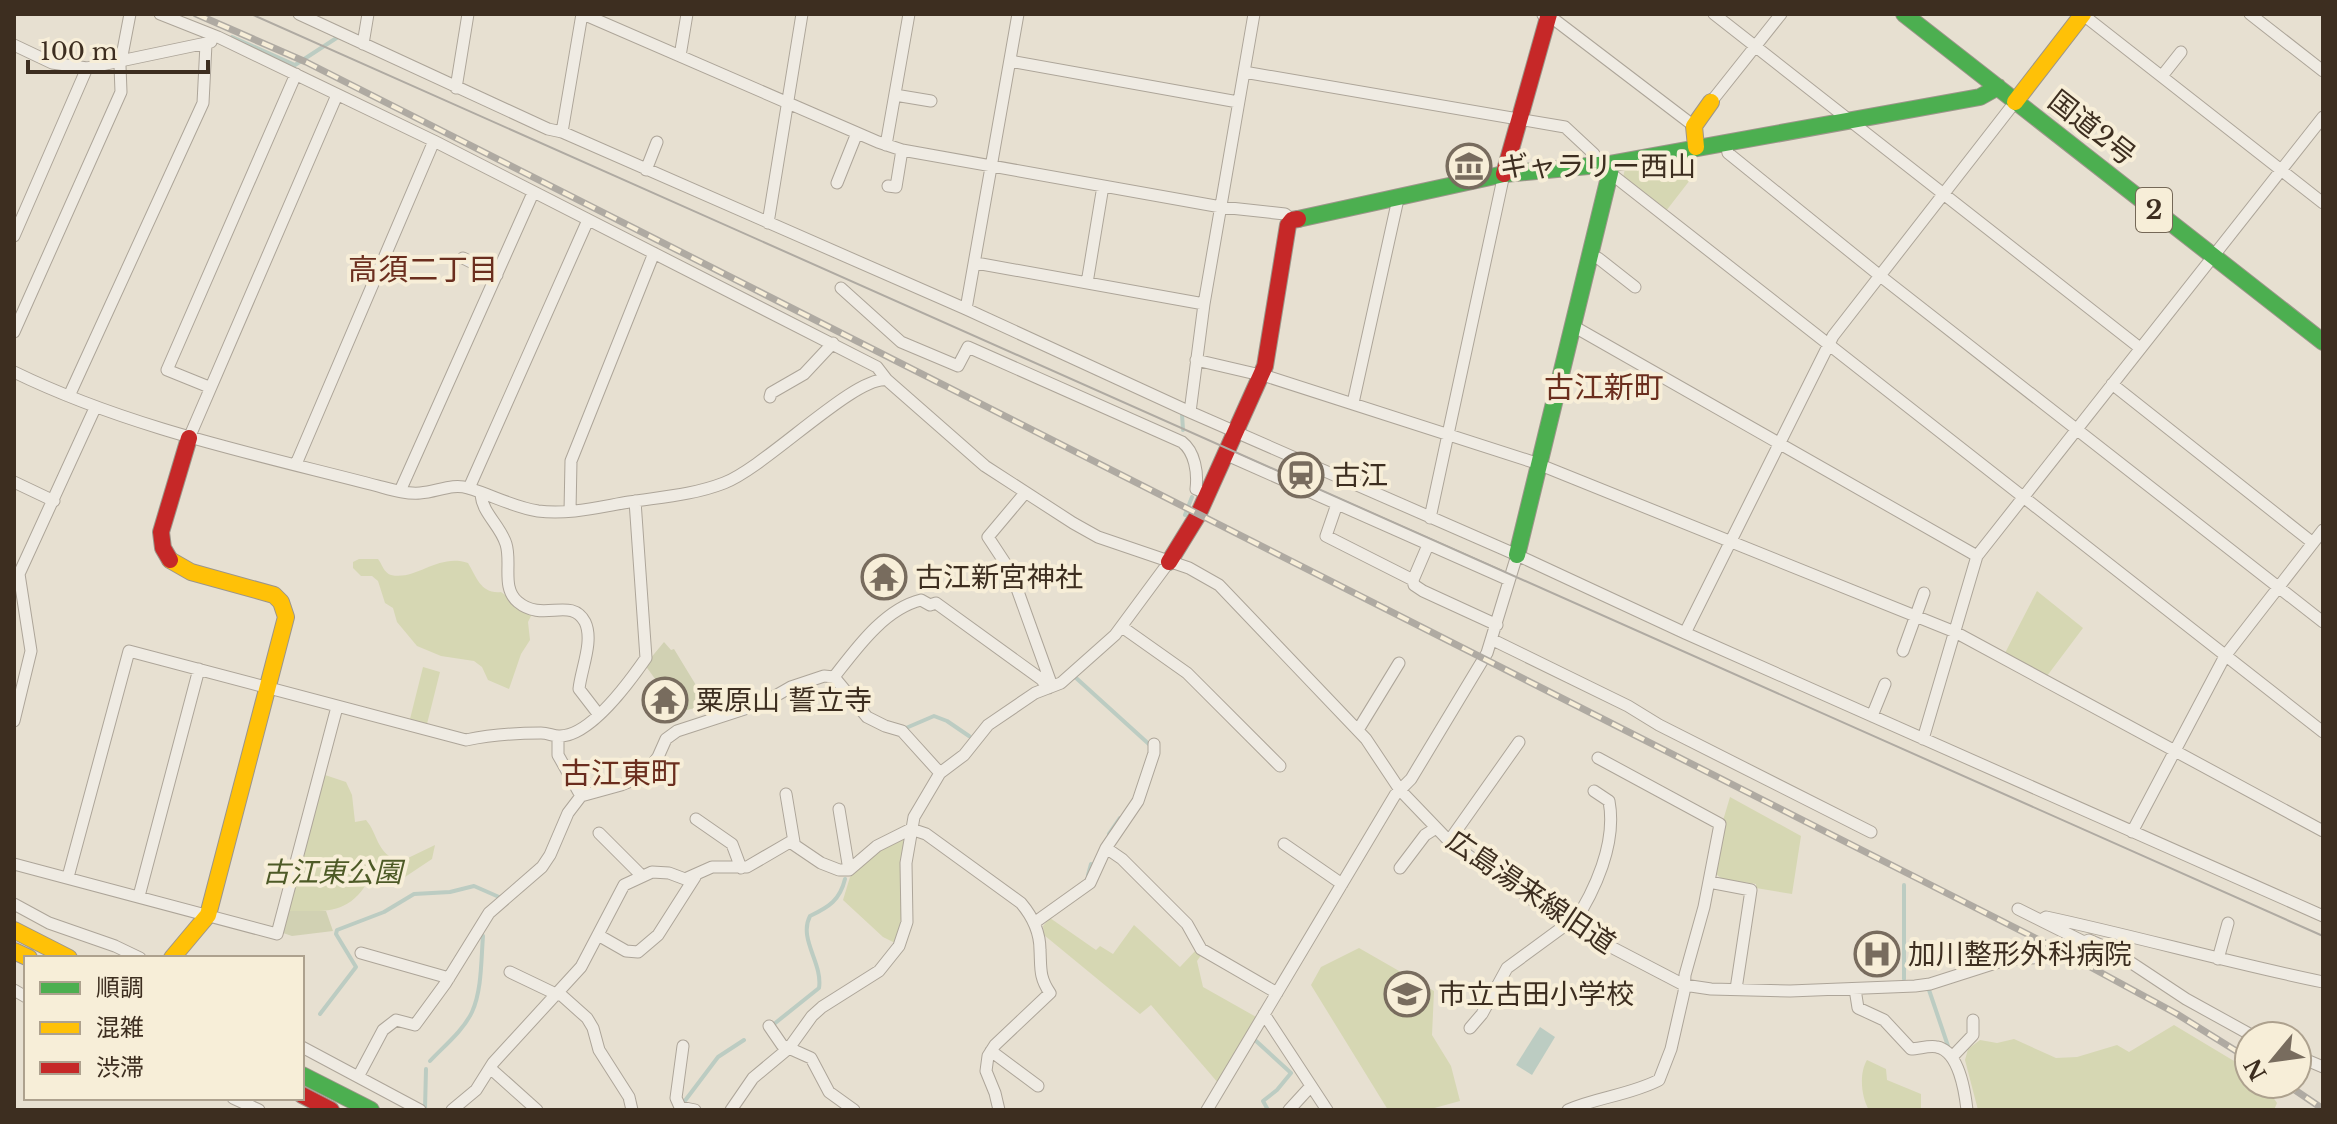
<svg xmlns="http://www.w3.org/2000/svg" width="2337" height="1124" font-family="'Libre Baskerville','Noto Sans JP',serif">
	<rect width="100%" height="100%" fill="#e7e0d1"/>
	<path fill="#d6d7b3" d="M1686,158l4,22 -24,31 -43,-34 2,-8z
		M359,559h19c4,5 6,14 13,16 25,6 47,-22 77,-12 9,15 13,31 33,29l31,22 -4,8 2,18 -9,14 -12,35 -21,-9 -6,-13 -8,-6 -33,-5 -24,-10 -20,-24 -4,-14 -8,-5 -7,-22 -6,-5h-11l-8,-8v-6z
		M2037,591l46,37 -36,48 -42,-23z
		M423,667l17,5 -13,52 -17,-5z
		M325,775l21,7 6,13 3,27 11,-2c12,14 10,31 30,40l12,-2 27,-13 -3,14 -30,20 -6,1 -4,-4h-21c-21,40 -44,35 -83,35z
		M1730,797l71,39 -9,58 -36,-6v-4l-34,-5 -7,-6 7,-49z
		M903,838l2,1c-7,36 3,72 -10,104l-12,-6 -40,-37 7,-23 29,-27z
		M1050,918l46,32 4,-4 13,8 21,-29 46,42 17,-18 5,5 -5,7 6,26 55,31 -39,66 -68,-79 -11,9 -96,-79 -1,-9z
		M1359,948l75,43 -2,44 19,31 9,35 -33,9h-39l-77,-125 10,-18z
		M2174,1025l75,45v14h15l13,19 -3,7h-296l-13,-50 3,-11 12,-9 17,3 17,-4 42,19 21,-1 40,-12 12,7z
		M1867,1060l19,9 1,11 34,14v16h-52c-8,-13 -10,-37 -2,-50z"/>
	<path fill="#d1d1b3" d="M664,642l7,8 3,-1 31,51 -2,6 -24,6 -34,-47z
		M288,911h38l7,20 -41,5 -9,-3z"/>
	<path fill="#bcccc2" d="M1540,1027l15,10 -23,38 -16,-10z"/>
	<g fill="none" stroke-linecap="round" stroke-linejoin="round">
		<path stroke="#bcccc2" stroke-width="4" d="M232,37l63,28 43,-28
			M1182,414l1,16
			M1185,515l7,-18
			M1075,677l76,69
			M906,728l28,-12 13,5 22,15
			M1109,834l11,-16
			M1088,875l3,-11
			M1904,979v-94
			M1929,990l19,56
			M320,1014l36,-47 -20,-33 1,-4 47,-18 30,-18 36,-2 24,-6 25,11
			M774,1024l45,-36c4,-25 -21,-49 -9,-72 19,-9 30,-16 35,-37
			M1255,1040l36,33 -14,17 -14,11 5,9
			M430,1061c14,-15 33,-30 42,-49 10,-22 9,-52 11,-76
			M684,1102l34,-45 26,-17
			M425,1109l1,-40"/>
		<g stroke="#ada599" stroke-width="13">
			<path id="street" d="M160,14l58,23 216,104 443,226 10,13
				M299,14l249,115 14,3 404,177 224,103 327,143 168,78 638,283
				M583,14l295,128 24,8 319,57 64,7 7,6
				M1714,14l426,334
				M2082,14l241,189
				M2250,14l73,57
				M1543,15l12,5 139,106
				M363,44l5,-30
				M14,45l38,18 35,5 124,-26
				M680,56l7,-42
				M1010,61l228,41
				M1244,72l321,55 29,27 3,11
				M2162,76l19,-24
				M456,88l12,-74
				M895,95l36,6
				M1711,102l70,-88
				M562,132l20,-118
				M1726,142l2,11 151,122 444,347
				M886,145l23,-131
				M646,170l11,-28
				M1610,173l713,559
				M837,183l20,-50
				M888,186l8,1 6,-37
				M768,223l34,-209
				M14,236l73,-168
				M1590,256l8,2 37,29
				M463,258l34,17
				M976,263l228,41
				M1087,283l16,-97
				M841,288l60,54 57,24 10,-19 214,95c13,10 16,31 14,47l12,5
				M966,309l52,-295
				M1573,326l404,230
				M14,332l107,-240 -1,-26 10,-52
				M1196,360l73,17 264,85 422,170 368,199
				M14,372c115,56 241,82 364,114 15,4 28,8 42,7 17,-1 32,-10 48,-5 24,7 45,19 70,23 30,4 61,-4 91,-9 32,-5 64,-7 95,-19 42,-16 131,-108 163,-103l98,86 88,57 25,14 91,31 30,17 147,154 34,51 11,-11 76,-126 30,-98
				M2112,384l201,159
				M209,387l-42,-17 129,-296
				M69,396l134,-293 3,-59
				M770,397l1,-4 33,-19 29,-31
				M1353,403l45,-204
				M1190,412l14,-108 50,-290
				M189,438l148,-343
				M1227,455l282,125
				M296,464l138,-323
				M14,482l40,19
				M469,488l119,-268
				M400,491l133,-298
				M1025,493l-37,44 23,35 41,114
				M481,495c2,19 19,30 25,49 6,19 -5,44 12,58 25,21 53,-6 67,20 9,19 -4,47 -6,67l20,26
				M1337,504l-11,32 87,44 15,-35
				M570,511l1,-50 83,-208
				M1430,518l74,-344
				M1413,580l1,5 9,6 74,34
				M1122,627l65,46 93,93
				M1685,633l148,-297 182,-234
				M1493,640l135,66 31,19 212,107
				M1903,651l21,-58
				M834,677c22,-28 50,-68 87,-77l9,5 6,-2 105,76 8,9
				M1872,716l13,-32
				M14,721l17,-70 -12,-77 76,-166
				M1358,730l41,-67
				M558,736v19l23,41
				M1923,739l54,-183 346,-439
				M786,794l8,48
				M839,809l10,61
				M696,819l36,25 9,24
				M2132,832l93,-176 98,-126
				M599,833l43,43
				M1449,841l70,-99
				M1284,844l58,40
				M1106,848l16,11 65,65 14,25 76,44
				M14,864l263,70 60,-227
				M1400,868l25,-33 11,-7
				M68,877l61,-226 337,89c24,-5 50,-7 75,-7 7,0 12,3 18,3 31,1 71,-55 87,-78l-11,-157
				M1709,882l42,8 -15,99
				M139,896l60,-227
				M14,904l35,19 66,23 25,12
				M2018,909l64,32
				M2041,920l5,-3c93,20 184,46 277,65
				M1034,923l56,-40 16,-35 32,-47 16,-48v-9
				M1572,926c23,-35 45,-83 37,-125l-15,-10
				M598,935l28,16 12,1 20,-17 37,-58
				M361,953l88,25
				M2218,959l10,-36
				M510,972l48,23
				M1855,989l3,19 26,12 27,29c8,0 18,-4 26,-2 22,4 28,45 30,63
				M14,990l12,7
				M559,993l28,25 6,10 6,22 30,47 3,13
				M1264,1014l63,96
				M769,1026l13,19 29,13 18,34 25,18
				M1470,1028l12,-14 25,-46 60,-44
				M683,1046l-7,52 4,9 15,3
				M302,1047l118,63
				M991,1051l47,35
				M2297,1056l26,11
				M1952,1057l21,-22v-15
				M490,1068l47,42
				M358,1077l25,-47 13,-10 19,5 30,-41 44,-71 53,-46 8,-12 18,-42 13,-17 40,-11 22,-9 15,-19 8,-18 11,-8 86,-28 28,-16 33,-11 10,1 33,40 18,9 17,5 38,42
				M233,1098l26,12
				M452,1110l24,-20 17,-27 88,-96 43,-82 28,-13 17,1 16,6 27,-12h35l43,-25 31,21 18,7h10l28,-24 34,-17 15,5 95,69c11,13 19,30 19,47 1,18 -1,27 10,43l-55,52 -7,11 -2,15 9,22 4,17
				M731,1110l22,-32 36,-30 23,-32 10,-9 57,-36 20,-25 8,-24 -1,-59 8,-46 26,-44 24,-18 24,-30 47,-32 26,-10 54,-48 54,-73
				M1207,1110l188,-315 5,-5 49,51 24,18 94,65 117,61 27,4 79,2 125,-5 15,-2 75,-24 38,-3 46,-17 23,10 74,49 67,37
				M1289,1110l22,-24
				M1568,1110c30,-13 62,-15 91,-30l12,-31 13,-57 1,-17 19,-68 16,-83 -122,-66"/>
		</g>
		<g stroke="#9c958a" stroke-width="18">
			<path id="fast" d="M1904,14l419,328
				M1298,219l206,-45 105,-10 371,-67 18,-10
				M1517,555l93,-382 -1,-9
				M302,1075l69,35"/>
		</g>
		<g stroke="#9c958a" stroke-width="18">
			<path id="slow" d="M2015,102l68,-88
				M1696,147l-2,-21 17,-24
				M170,560l21,12 83,23 7,7 5,15 -78,298 -36,43
				M14,930l55,28
				M14,951l15,7"/>
		</g>
		<g stroke="#9c958a" stroke-width="18">
			<path id="jam" d="M1504,174l45,-160
				M170,560l-7,-12 -2,-16 28,-94
				M1169,562l29,-47 67,-149 23,-141 4,-5 6,-1
				M302,1095l29,15"/>
		</g>
		<use href="#street" stroke="#efebe3" stroke-width="11"/>
		<use href="#fast" stroke="#4caf50" stroke-width="16"/>
		<use href="#slow" stroke="#ffc107" stroke-width="16"/>
		<use href="#jam" stroke="#c62828" stroke-width="16"/>
		<path stroke="#afaaa2" stroke-width="2" d="M251,14l2072,922"/>
		<g stroke="#afaaa2" stroke-width="7">
			<path id="rail" d="M196,14l110,48 1755,889 116,63 72,45
				M2286,1084l37,25"/>
		</g>
		<use href="#rail" stroke="#f7eed8" stroke-width="4" stroke-dasharray="12" stroke-linecap="butt"/>
	</g>
	<defs>
		<g id="museum-ring" transform="scale(2.3)"><circle r="9.5" fill="#f7eed8" stroke="#786c5e" stroke-width="1.5"/><path d="M0-6L6-3V-2H-6V-3ZM-5-1h2V3h-2ZM-1-1h2V3h-2ZM3-1h2V3H3ZM-6 4H6V6H-6Z" fill="#786c5e"/></g>
		<g id="station-ring" transform="scale(2.3)"><circle r="9.5" fill="#f7eed8" stroke="#786c5e" stroke-width="1.5"/><path d="M-3-6H3Q5-6 5-4V2Q5 4 3 4L4.5 6H3L1.5 4h-3L-3 6H-4.5L-3 4Q-5 4-5 2V-4Q-5-6-3-6ZM-3.5-4v3h7v-3ZM-3.5 1v1.5H-2V1ZM2 1v1.5H3.5V1Z" fill="#786c5e"/></g>
		<g id="temple-ring" transform="scale(2.3)"><circle r="9.5" fill="#f7eed8" stroke="#786c5e" stroke-width="1.5"/><path d="M0-6L5-2H3V0L6.5 2.5H4V6H1.5V3h-3V6H-4V2.5H-6.5L-3 0V-2H-5Z" fill="#786c5e"/></g>
		<g id="hospital-ring" transform="scale(2.3)"><circle r="9.5" fill="#f7eed8" stroke="#786c5e" stroke-width="1.5"/><path d="M-5-5h3v3.5h4V-5h3V5h-3V1.5h-4V5h-3Z" fill="#786c5e"/></g>
		<g id="school-ring" transform="scale(2.3)"><circle r="9.5" fill="#f7eed8" stroke="#786c5e" stroke-width="1.5"/><path d="M0-5L7-2L0 1L-7-2ZM-4 1L0 2.5L4 1V4Q0 6-4 4Z" fill="#786c5e"/></g>
	</defs>
	<g fill-rule="evenodd">
		<use href="#museum-ring" x="1469" y="166"/>
		<use href="#station-ring" x="1301" y="475"/>
		<use href="#temple-ring" x="884" y="577"/>
		<use href="#temple-ring" x="665" y="700"/>
		<use href="#hospital-ring" x="1877" y="954"/>
		<use href="#school-ring" x="1407" y="994"/>
	</g>
	<g text-anchor="middle" dominant-baseline="central" stroke-width="8" stroke-linejoin="round" paint-order="stroke">
		<rect fill="#f7eed8" stroke="#756857" stroke-width="2" x="2136" y="188" width="36" height="44" rx="6"/>
		<g font-size="26" font-weight="bold" fill="#3d2e20">
			<text x="2154" y="210">2</text>
		</g>
		<g font-size="28" fill="#3d2e20" stroke="#f7eed8">
			<text transform="translate(2092 128) rotate(38)">国道2号</text>
			<text transform="translate(1531 892) rotate(34)">広島湯来線旧道</text>
		</g>
		<g font-size="28" fill="#3d2e20" stroke="#f7eed8" text-anchor="start">
			<text x="1500" y="166">ギャラリー西山</text>
			<text x="1332" y="475">古江</text>
			<text x="915" y="577">古江新宮神社</text>
			<text x="696" y="700">粟原山 誓立寺</text>
			<text x="1908" y="954">加川整形外科病院</text>
			<text x="1438" y="994">市立古田小学校</text>
		</g>
		<g font-size="28" font-style="italic" fill="#4d5a26" stroke="#f7eed8">
			<text x="332" y="872">古江東公園</text>
		</g>
		<g font-size="30" fill="#6b2e1e" stroke="#f7eed8">
			<text x="423" y="269">高須二丁目</text>
			<text x="1604" y="387">古江新町</text>
			<text x="621" y="773">古江東町</text>
		</g>
	</g>
	<rect width="2337" height="1124" fill="none" stroke="#3d2e20" stroke-width="32"/>
	<rect x="24" y="956" width="280" height="144" fill="#f7eed8" stroke="#ada18e" stroke-width="2"/>
	<rect x="40" y="982" width="40" height="12" fill="#4caf50" stroke="#ada18e" stroke-width="2"/>
	<text x="96" y="996" font-size="24" fill="#3d2e20">順調</text>
	<rect x="40" y="1022" width="40" height="12" fill="#ffc107" stroke="#ada18e" stroke-width="2"/>
	<text x="96" y="1036" font-size="24" fill="#3d2e20">混雑</text>
	<rect x="40" y="1062" width="40" height="12" fill="#c62828" stroke="#ada18e" stroke-width="2"/>
	<text x="96" y="1076" font-size="24" fill="#3d2e20">渋滞</text>
	<g transform="translate(2273 1060) rotate(241)"><circle r="38" fill="#f7eed8" stroke="#ada18e" stroke-width="2"/>
	<path d="M0-6L14 30L0 20L-14 30Z" fill="#786c5e"/>
	<text y="-12" font-size="22" font-weight="bold" text-anchor="middle" fill="#3d2e20">N</text>
	</g>
	<path d="M28 60v12h180v-12" fill="none" stroke="#3d2e20" stroke-width="4"/>
	<text x="40" y="60" font-size="24" fill="#3d2e20" stroke="#f7eed8" stroke-width="6" paint-order="stroke">100 m</text>
</svg>
